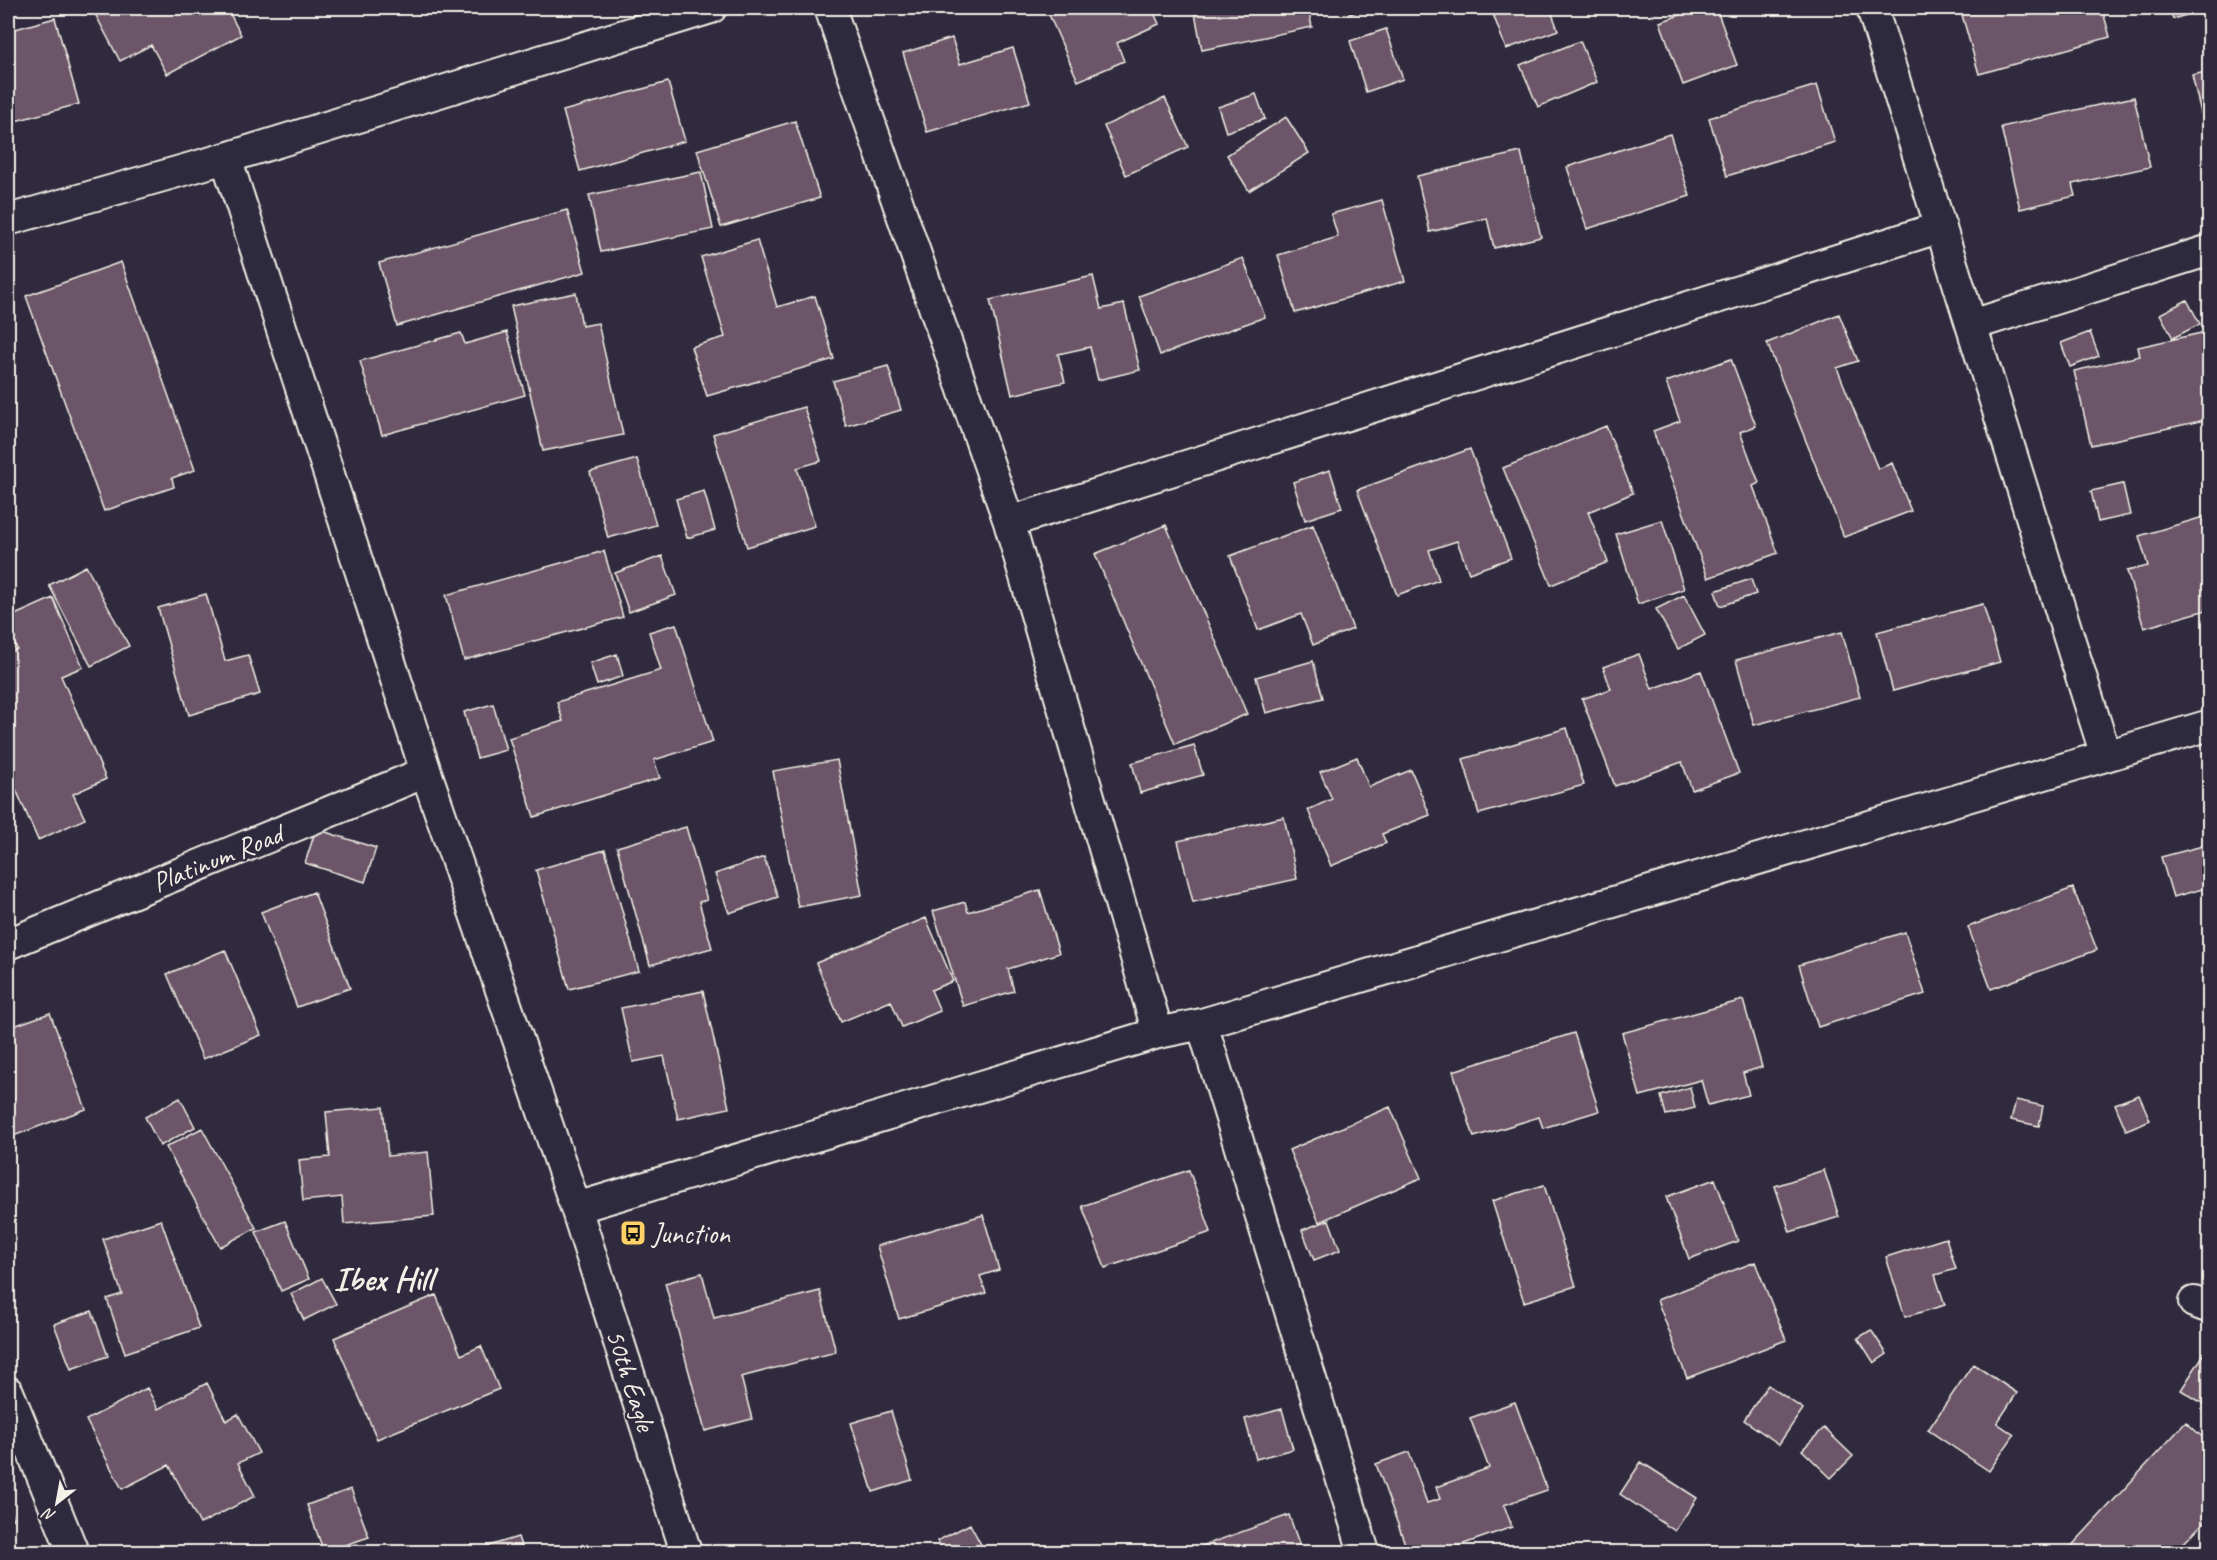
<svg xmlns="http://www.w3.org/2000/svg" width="2217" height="1560" font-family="Caveat,sans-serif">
	<rect width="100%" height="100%" fill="#2f2a3d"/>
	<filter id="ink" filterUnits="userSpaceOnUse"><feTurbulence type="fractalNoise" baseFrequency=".0167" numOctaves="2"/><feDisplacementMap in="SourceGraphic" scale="12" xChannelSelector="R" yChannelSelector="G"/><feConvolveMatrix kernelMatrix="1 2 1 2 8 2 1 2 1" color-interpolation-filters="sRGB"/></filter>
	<g filter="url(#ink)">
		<path fill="#6c5567" stroke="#f4f1e8" stroke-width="1.5" d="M92,8h135l14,27 -74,39 -16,-29 -31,16z
			M1054,8h98l7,16 -42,19 7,18 -46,20 -31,-71z
			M1194,8h114l4,19 -110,23z
			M1347,8h20l-17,6z
			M1512,8h38l8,22 -52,19 -13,-35z
			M1700,8h16l21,57 -54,20 -23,-63z
			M1960,8h142l8,29 -131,37z
			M2170,8h39l-36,11z
			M55,18l24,86 -71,19v-92z
			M1386,29l17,50 -37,13 -16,-51z
			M952,38l8,26 53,-16 17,54 -103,30 -24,-79z
			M1580,41l17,41 -59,25 -18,-42z
			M2210,71v80l-18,-76z
			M668,82l17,59 -105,30 -17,-60z
			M1817,85l18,57 -108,34 -18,-58z
			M1256,94l9,25 -39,13 -8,-25z
			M2134,97l16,70 -78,17 3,12 -55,13 -19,-82z
			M1165,98l23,49 -62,28 -22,-49z
			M1286,117l23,36 -60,38 -22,-36z
			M795,121l25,77 -99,29 -24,-77z
			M1670,134l20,62 -103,33 -20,-62z
			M1521,152l20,85 -47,11 -7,-30 -57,14 -13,-56z
			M701,172l12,57 -112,23 -12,-57z
			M1382,200l23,81 -110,32 -17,-58 60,-18 -7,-23z
			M567,210l18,62 -188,54 -18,-63z
			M757,240l20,67 38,-11 19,63 -127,37 -16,-49 34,-10 -24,-80z
			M1243,258l22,59 -105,38 -21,-59z
			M121,262l74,208 -23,8 2,9 -70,24 -78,-215z
			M1093,276l8,33 23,-5 16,66 -42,10 -8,-33 -32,7 7,28 -53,13 -22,-95z
			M576,293l6,33 16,-3 25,112 -80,16 -32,-145z
			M2187,300l13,24 -27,14 -13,-24z
			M1839,314l19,47 -21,7 41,101 14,-6 19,48 -67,26 -77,-194z
			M507,332l18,63 -143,40 -22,-74 101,-28 4,11z
			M2090,332l9,24 -29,11 -9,-24z
			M2206,332l4,14v73l-119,26 -17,-74 66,-15 -2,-9z
			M1731,359l25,67 -16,6 19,51 -6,3 25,67 -70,25 -55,-147 27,-10 -14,-39z
			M888,366l13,44 -55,16 -13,-45z
			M804,407l17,54 -24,7 18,58 -68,21 -34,-113z
			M1606,426l27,67 -45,19 20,50 -57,23 -48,-117z
			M1470,449l41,109 -42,15 -12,-32 -28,9 10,30 -42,15 -40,-105z
			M637,459l19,66 -48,13 -18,-66z
			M1330,470l12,38 -37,12 -12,-38z
			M2123,484l7,31 -32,7 -7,-31z
			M704,491l11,39 -28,8 -11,-39z
			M2210,515v94l-66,19 -17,-57 21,-5 -9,-30z
			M1662,520l22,69 -46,15 -22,-70z
			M1166,525l81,189 -72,30 -80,-190z
			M1313,525l40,104 -40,16 -12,-31 -43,16 -28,-74z
			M604,551l19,66 -159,43 -18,-65z
			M662,556l14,39 -47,17 -14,-39z
			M86,566l43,80 -38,20 -42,-81z
			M1751,579l5,15 -36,12 -5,-15z
			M206,594l19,67 23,-6 12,39 -71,21 -31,-107z
			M1684,595l21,40 -27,14 -22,-40z
			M53,598l30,69 -22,9 45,103 -33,15 12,25 -47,21 -30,-69v-118l9,-4 -9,-22v-9z
			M1983,604l17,58 -107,29 -16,-59z
			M676,624l37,118 -59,18 6,18 -126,39 -25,-79 54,-17 -6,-19 104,-32 -12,-38z
			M1842,632l18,65 -106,28 -18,-65z
			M617,654l6,22 -26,9 -7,-22z
			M1639,654l13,35 49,-18 38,102 -47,17 -10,-28 -67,24 -33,-87 29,-10 -8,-22z
			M1313,661l10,37 -57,15 -10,-36z
			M493,704l13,46 -29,8 -13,-46z
			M1567,728l17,57 -105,29 -16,-55z
			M1194,745l9,30 -63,18 -8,-30z
			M1357,757l12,30 42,-17 19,45 -48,19 4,9 -55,23 -23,-56 24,-11 -12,-27z
			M837,760l25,135 -64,12 -25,-136z
			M1284,817l13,62 -104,23 -15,-61z
			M686,827l21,73 -8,2 13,46 -62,17 -33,-118z
			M316,829l60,19 -11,34 -60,-19z
			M2210,844v43l-37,10 -12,-40z
			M605,850l34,121 -70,18 -33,-119z
			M764,857l14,40 -49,16 -14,-39z
			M2073,888l24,62 -106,39 -23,-62z
			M1040,890l19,63 -51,16 6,22 -51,15 -30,-95 32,-9 3,10z
			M314,892l36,96 -53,19 -36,-95z
			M926,918l27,63 -22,9 9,21 -38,16 -11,-26 -50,21 -25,-59z
			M1905,932l20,62 -107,33 -19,-62z
			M225,950l36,85 -58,24 -36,-85z
			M703,991l26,117 -51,11 -14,-63 -31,6 -12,-54z
			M1743,1000l19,67 -19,6 6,22 -41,10 -7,-25 -61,16 -18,-63z
			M50,1013l36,96 -78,29v-37l6,-2 -6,-17v-54z
			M1574,1033l25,78 -56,17 -4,-11 -65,20 -21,-66z
			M1690,1087l5,21 -29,7 -5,-19z
			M2139,1095l11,25 -24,10 -11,-26z
			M180,1098l15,29 -35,19 -15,-29z
			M2016,1100l27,6 -4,20 -28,-6z
			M383,1107l5,49 40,-4 6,64 -90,8 -2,-27 -39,4 -4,-41 31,-3 -4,-45z
			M1390,1107l31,71 -102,44 -30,-72z
			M202,1128l54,100 -36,19 -54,-100z
			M1189,1170l22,62 -106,36 -23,-62z
			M1824,1170l15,47 -49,15 -15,-46z
			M1715,1179l23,62 -49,18 -23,-62z
			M1544,1185l32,101 -52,16 -32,-101z
			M983,1215l16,55 -19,6 6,17 -87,26 -22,-73z
			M161,1220l38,108 -74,25 -18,-54 15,-5 -19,-55z
			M1329,1220l11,30 -26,10 -12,-30z
			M285,1221l24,58 -28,12 -25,-59z
			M1946,1238l10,31 -21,6 10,30 -40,12 -19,-60z
			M1755,1262l31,78 -99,38 -30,-78z
			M702,1273l12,45 106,-27 16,61 -95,25 11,42 -47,12 -40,-148z
			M322,1278l14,26 -32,16 -13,-26z
			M436,1295l25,60 20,-9 18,43 -122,50 -43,-101z
			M92,1311l16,45 -37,13 -17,-45z
			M1871,1330l16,24 -13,9 -16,-25z
			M2204,1354l6,4v50l-29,-18z
			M1973,1364l44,29 -20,30 17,12 -25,36 -61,-41z
			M207,1383l19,38 12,-7 21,39 -21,10 17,33 -55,28 -31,-59 -47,24 -36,-69 61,-32 11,21z
			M1768,1385l35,24 -24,35 -35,-24z
			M1515,1402l32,88 -43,15 8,22 -71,25h-33l-32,-88 33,-12 18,51 13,-4 -4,-12 53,-19 -19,-50z
			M1282,1409l11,40 -37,10 -11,-40z
			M891,1411l21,69 -39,12 -22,-69z
			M2186,1422l24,22v72l-35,36h-109z
			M1824,1428l29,28 -22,22 -29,-28z
			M1641,1462l56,36 -22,33 -55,-37z
			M351,1489l18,48 -45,15 -17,-47z
			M8,1502l6,17 -6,2z
			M1289,1515l13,37h-113l-1,-1z
			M970,1524l15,28h-42l-6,-11z
			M518,1537l5,15h-54z
			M1858,1543l9,9h-18z"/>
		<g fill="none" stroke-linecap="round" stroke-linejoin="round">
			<g stroke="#f4f1e8" stroke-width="34">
				<path id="street" d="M830,8l179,514 149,511
					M1872,8l234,748
					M226,158l200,614 150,436 110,344
					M8,220l218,-62 485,-150
					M1972,325l238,-75
					M1009,522l932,-295
					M8,944l418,-172
					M1202,1024l162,528
					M576,1208l582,-175 44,-9 1008,-299
					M2194,1302l16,6
					M8,1392l65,160"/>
			</g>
			<use href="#street" stroke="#2f2a3d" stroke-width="30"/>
		</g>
	</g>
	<defs>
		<g id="bus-square" transform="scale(1.35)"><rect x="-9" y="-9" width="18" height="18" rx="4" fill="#ffd166" stroke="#2f2a3d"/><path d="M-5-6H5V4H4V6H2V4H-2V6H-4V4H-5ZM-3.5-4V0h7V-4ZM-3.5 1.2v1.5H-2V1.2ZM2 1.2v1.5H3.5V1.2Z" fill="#111"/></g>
	</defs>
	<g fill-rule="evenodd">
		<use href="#bus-square" x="633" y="1233"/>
	</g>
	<g text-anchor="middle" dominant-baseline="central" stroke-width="4.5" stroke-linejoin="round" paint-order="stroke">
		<g font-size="28" fill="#f4f1e8" stroke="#2f2a3d">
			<text transform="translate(217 858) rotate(-22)">Platinum Road</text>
			<text transform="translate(631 1380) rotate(72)">50th Eagle</text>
		</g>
		<g font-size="28" fill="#f4f1e8" stroke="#2f2a3d" text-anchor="start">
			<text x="652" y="1233">Junction</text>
		</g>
		<g font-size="34" font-weight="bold" fill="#f4f1e8" stroke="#2f2a3d">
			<text x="383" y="1278">Ibex Hill</text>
		</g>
	</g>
	<rect width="2217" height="1560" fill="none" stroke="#2f2a3d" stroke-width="30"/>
	<rect x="15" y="15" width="2187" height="1530" fill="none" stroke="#f4f1e8" stroke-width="2" filter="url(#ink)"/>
	<g transform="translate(57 1503) rotate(211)" stroke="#2f2a3d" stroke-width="4.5" paint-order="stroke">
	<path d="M0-4.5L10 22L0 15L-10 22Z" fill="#f4f1e8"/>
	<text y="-9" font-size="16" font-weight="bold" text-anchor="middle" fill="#f4f1e8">N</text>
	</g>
</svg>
